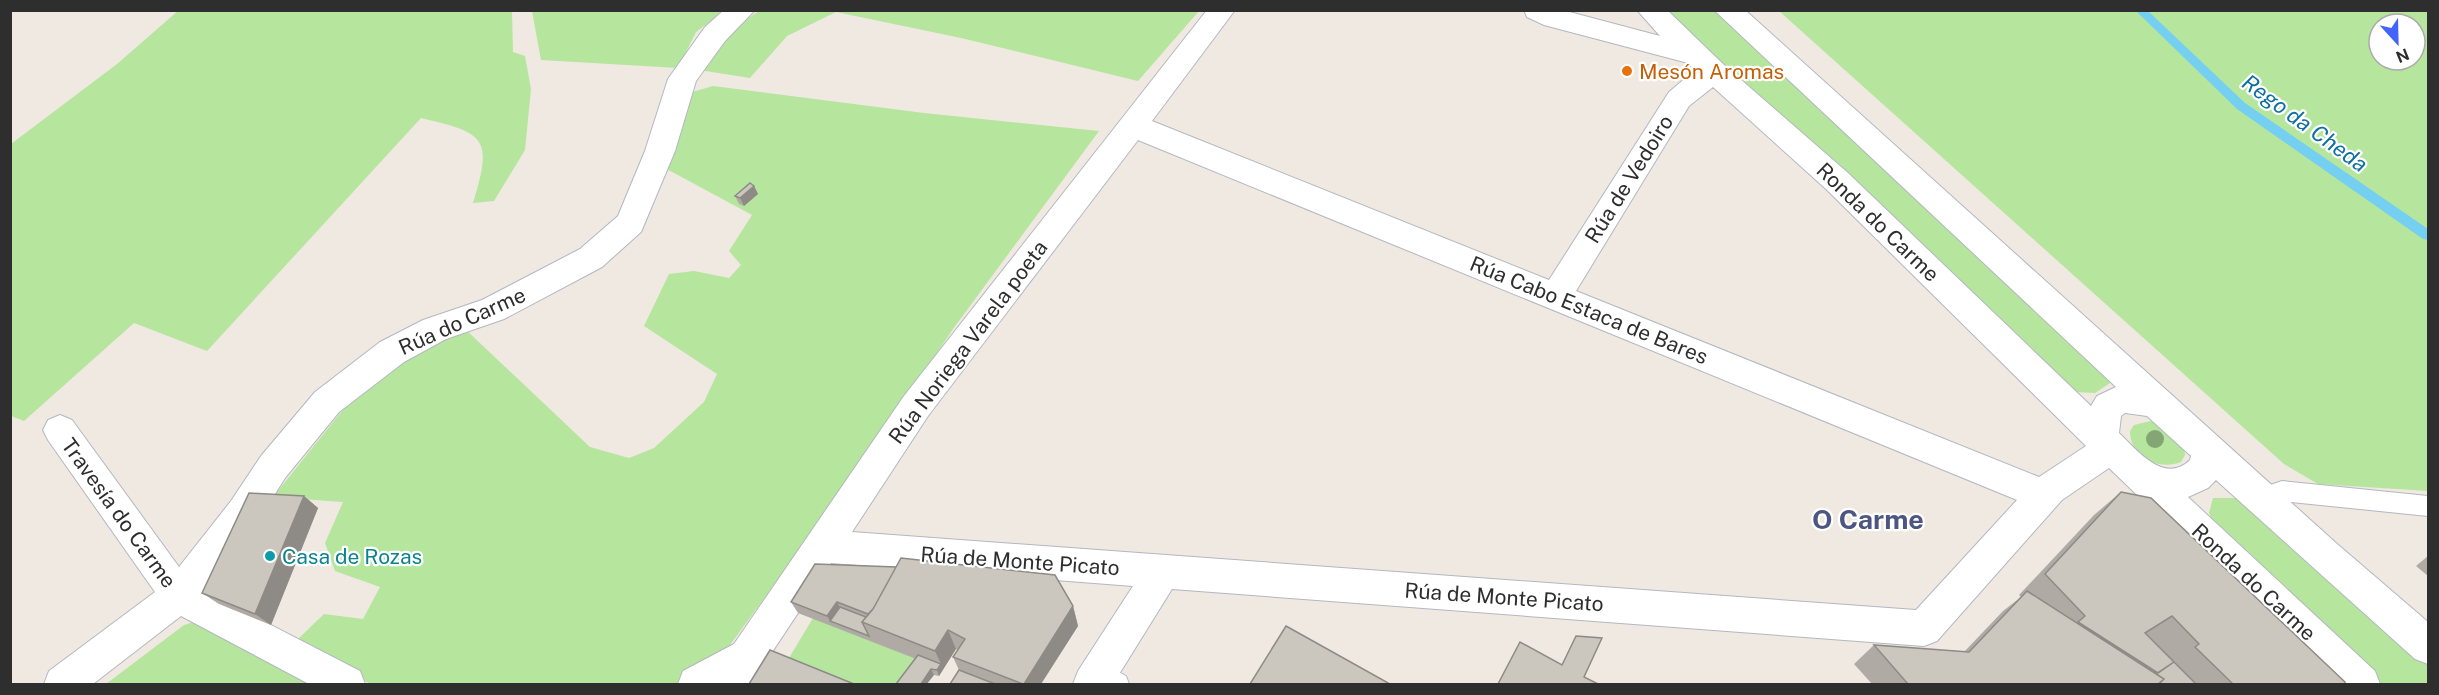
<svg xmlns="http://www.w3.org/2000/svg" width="2439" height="695" font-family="'Public Sans',sans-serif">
	<rect width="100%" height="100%" fill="#efe9e1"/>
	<path fill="#b6e59e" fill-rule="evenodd" d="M179,10l333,1 1,41 12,4 6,33 -6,61 -31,51 -21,2c20,-65 13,-70 -52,-85l-214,233 -73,-28 -110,98 -13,-5v-272l106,-80z
		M532,11h192l-28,21 -18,36 -137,-8z
		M759,11h440l-61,70 -177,-43 -125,-26 -49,24 -37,42 -51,-8 36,-43z
		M1664,11h52l391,357 3,15 -15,10 -21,-1z
		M1779,11h649v480l-110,-7 -34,-20zM2379,24h36v36h-36z
		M713,86l211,27 175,18 -146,198 -91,135 -140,192 -33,28h-319l-73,-44 27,-26 39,5 17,-32 -45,-16 -10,-28 18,-41 -70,-5 101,-126 90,-43 126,119 39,11 25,-10 50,-46 13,-28 -73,-48 25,-52 25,-3 35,7 12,-13 -12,-14 23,-36 -89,-48 29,-75z
		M2151,421l10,3 23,23 1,8 -4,7c-23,9 -51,-5 -51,-31l4,-6z
		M2213,498h25l190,167v19h-48l-160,-147 -11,-24z
		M212,616l106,68h-212l78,-59z
		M813,618l108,43 -18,23h-80l-40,-16z"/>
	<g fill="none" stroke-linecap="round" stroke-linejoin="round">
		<path fill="#75cff0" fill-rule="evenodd" d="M2135,10h12l98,93 183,126v11l-5,-1 -186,-130z"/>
		<g stroke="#b4b7c1" stroke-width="2">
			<path id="lane" d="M2282,481l146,15v20l-146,-15 -21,7 -8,-3 -3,-7 3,-7z
				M1099,661l27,15 3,8c-16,0 -35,6 -42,-11l3,-8z"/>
		</g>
		<g stroke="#b4b7c1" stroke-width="2">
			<path id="street" d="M724,10h31l-30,31 -29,40 -21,70 -34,81 -39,35 -98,52 -58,20 -42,23 -65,50 -54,66 -28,45 -52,68 155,80 5,13h-56l-128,-68 -88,68h-49l5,-13 106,-79 -107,-152 -5,-10 5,-10 12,-5 12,5 107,147 52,-66 30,-45 54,-64 65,-50 43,-22 59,-20 98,-51 38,-33 27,-65 23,-72 37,-52z
				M1207,10h28l-83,111 397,159 120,-188 26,-22 -7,-7 -144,-38 -17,-8 -3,-7h38l98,26 -23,-26h30l56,54 125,109 243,233 6,-10 19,-9 -402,-377h31l591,533 92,79v42l-13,-5 -199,-179 -8,8 -20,9 187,174 5,13h-46l-225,-216 -47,32 -125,141 -13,5 -752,-57 -59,95h-40l5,-13 55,-85 -302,-23 -80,121h-73l5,-13 51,-27 170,-248zM1713,87l113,102 260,257 -47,31 -463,-186 113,-185zM1138,140l879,360 -101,110 -1064,-78 76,-116zM2125,413l22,3 44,40 -1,4c-26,25 -53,-10 -71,-27l2,-17z"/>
		</g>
		<use href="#lane" fill="#fff" fill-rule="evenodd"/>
		<use href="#street" fill="#fff" fill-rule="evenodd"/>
	</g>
	<circle fill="#84a574" cx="2155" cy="439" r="9"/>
	<path fill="#afaba4" d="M754,186l4,8 -14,12 -5,-2 -4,-8z
		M2121,492l224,192h-473l-18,-20 20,-19 90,7 39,-41 18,-14 -2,-2 75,-80z
		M304,496l14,12 -47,117 -52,-21 -17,-11z
		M2428,556v20l-12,-10z
		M791,602l282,4 5,20 -37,58h-91l9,-14 -6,-13 5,-7 -2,-1 -17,27 -5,-1 -18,-16 -118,-46z"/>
	<path fill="#8e8b86" d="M754,186l4,8 -14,12 -4,-8z
		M304,496l14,12 -47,117 -16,-11z
		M837,602l6,11 -13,8 4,6 -7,-11z
		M1073,606l5,20 -37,58h-17z
		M948,630l8,19 -17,27 -2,-6 4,-6 -6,-13z
		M931,669l3,6 -7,9h-6z"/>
	<path fill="#cbc7bf" stroke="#8e8b86" stroke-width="1.5" d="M750,183l4,3 -14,12 -5,-2z
		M2121,492l30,6 194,184v2h-112l-38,-37 4,-3 -27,-28 -27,17 29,29 -16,11 -80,-51 7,-6 -40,-42z
		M249,493l55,3 -49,118 -53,-21z
		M901,558l154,17 18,31 -49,78h-1l-70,-27 12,-18 -17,-9 -13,21 -73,-29 11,-13z
		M815,564l81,3 -23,42 -5,5 -31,-12 -10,14 -36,-14z
		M2027,591l137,88 -5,5h-251l-34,-39 95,7z
		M840,607l26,10 -4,5 7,14 -39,-15z
		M1286,626l104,58h-140z
		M1576,636l26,2 -18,39 14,7h-100l22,-42 42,23z
		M770,650l84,34h-105z
		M918,655l23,9 -4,6 -6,-1 -10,15h-25z
		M2174,662l22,22h-38l6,-5 -8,-5z
		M959,670l36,14h-45z"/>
	<circle fill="#e8710a" stroke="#fff" stroke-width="2" cx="1627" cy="71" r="6"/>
	<circle fill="#0f9aa8" stroke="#fff" stroke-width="2" cx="270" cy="556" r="6"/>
	<g text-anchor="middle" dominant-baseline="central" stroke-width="4.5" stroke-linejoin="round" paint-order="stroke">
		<g font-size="21" fill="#c56008" stroke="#fff" text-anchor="start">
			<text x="1639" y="71">Mesón Aromas</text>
		</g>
		<g font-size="21" fill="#2e2e2e" stroke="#fff">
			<text transform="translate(1629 179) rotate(-58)">Rúa de Vedoiro</text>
			<text transform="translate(1878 222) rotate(44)">Ronda do Carme</text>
			<text transform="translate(1589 310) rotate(22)">Rúa Cabo Estaca de Bares</text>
			<text transform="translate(462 321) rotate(-24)">Rúa do Carme</text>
			<text transform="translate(968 342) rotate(-53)">Rúa Noriega Varela poeta</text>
			<text transform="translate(119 513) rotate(54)">Travesía do Carme</text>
			<text transform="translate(1020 561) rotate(4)">Rúa de Monte Picato</text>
			<text transform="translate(2254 582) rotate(43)">Ronda do Carme</text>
			<text transform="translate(1504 597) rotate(4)">Rúa de Monte Picato</text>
		</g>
		<g font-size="21" fill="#0d838f" stroke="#fff" text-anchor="start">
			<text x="282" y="556">Casa de Rozas</text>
		</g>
		<g font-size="22" font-style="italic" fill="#0d6fa3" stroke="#fff">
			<text transform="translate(2305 123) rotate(36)">Rego da Cheda</text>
		</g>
		<g font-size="27" font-weight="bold" fill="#4d5680" stroke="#fff">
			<text x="1868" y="519">O Carme</text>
		</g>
	</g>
	<rect width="2439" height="695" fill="none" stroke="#2e2e2e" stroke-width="24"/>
	<g transform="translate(2397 42) rotate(158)"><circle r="28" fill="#ffffff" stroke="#ababab" stroke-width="1.5"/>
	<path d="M0-4.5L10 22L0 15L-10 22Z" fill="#4264fb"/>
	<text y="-9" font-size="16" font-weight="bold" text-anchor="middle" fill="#2e2e2e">N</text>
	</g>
</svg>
